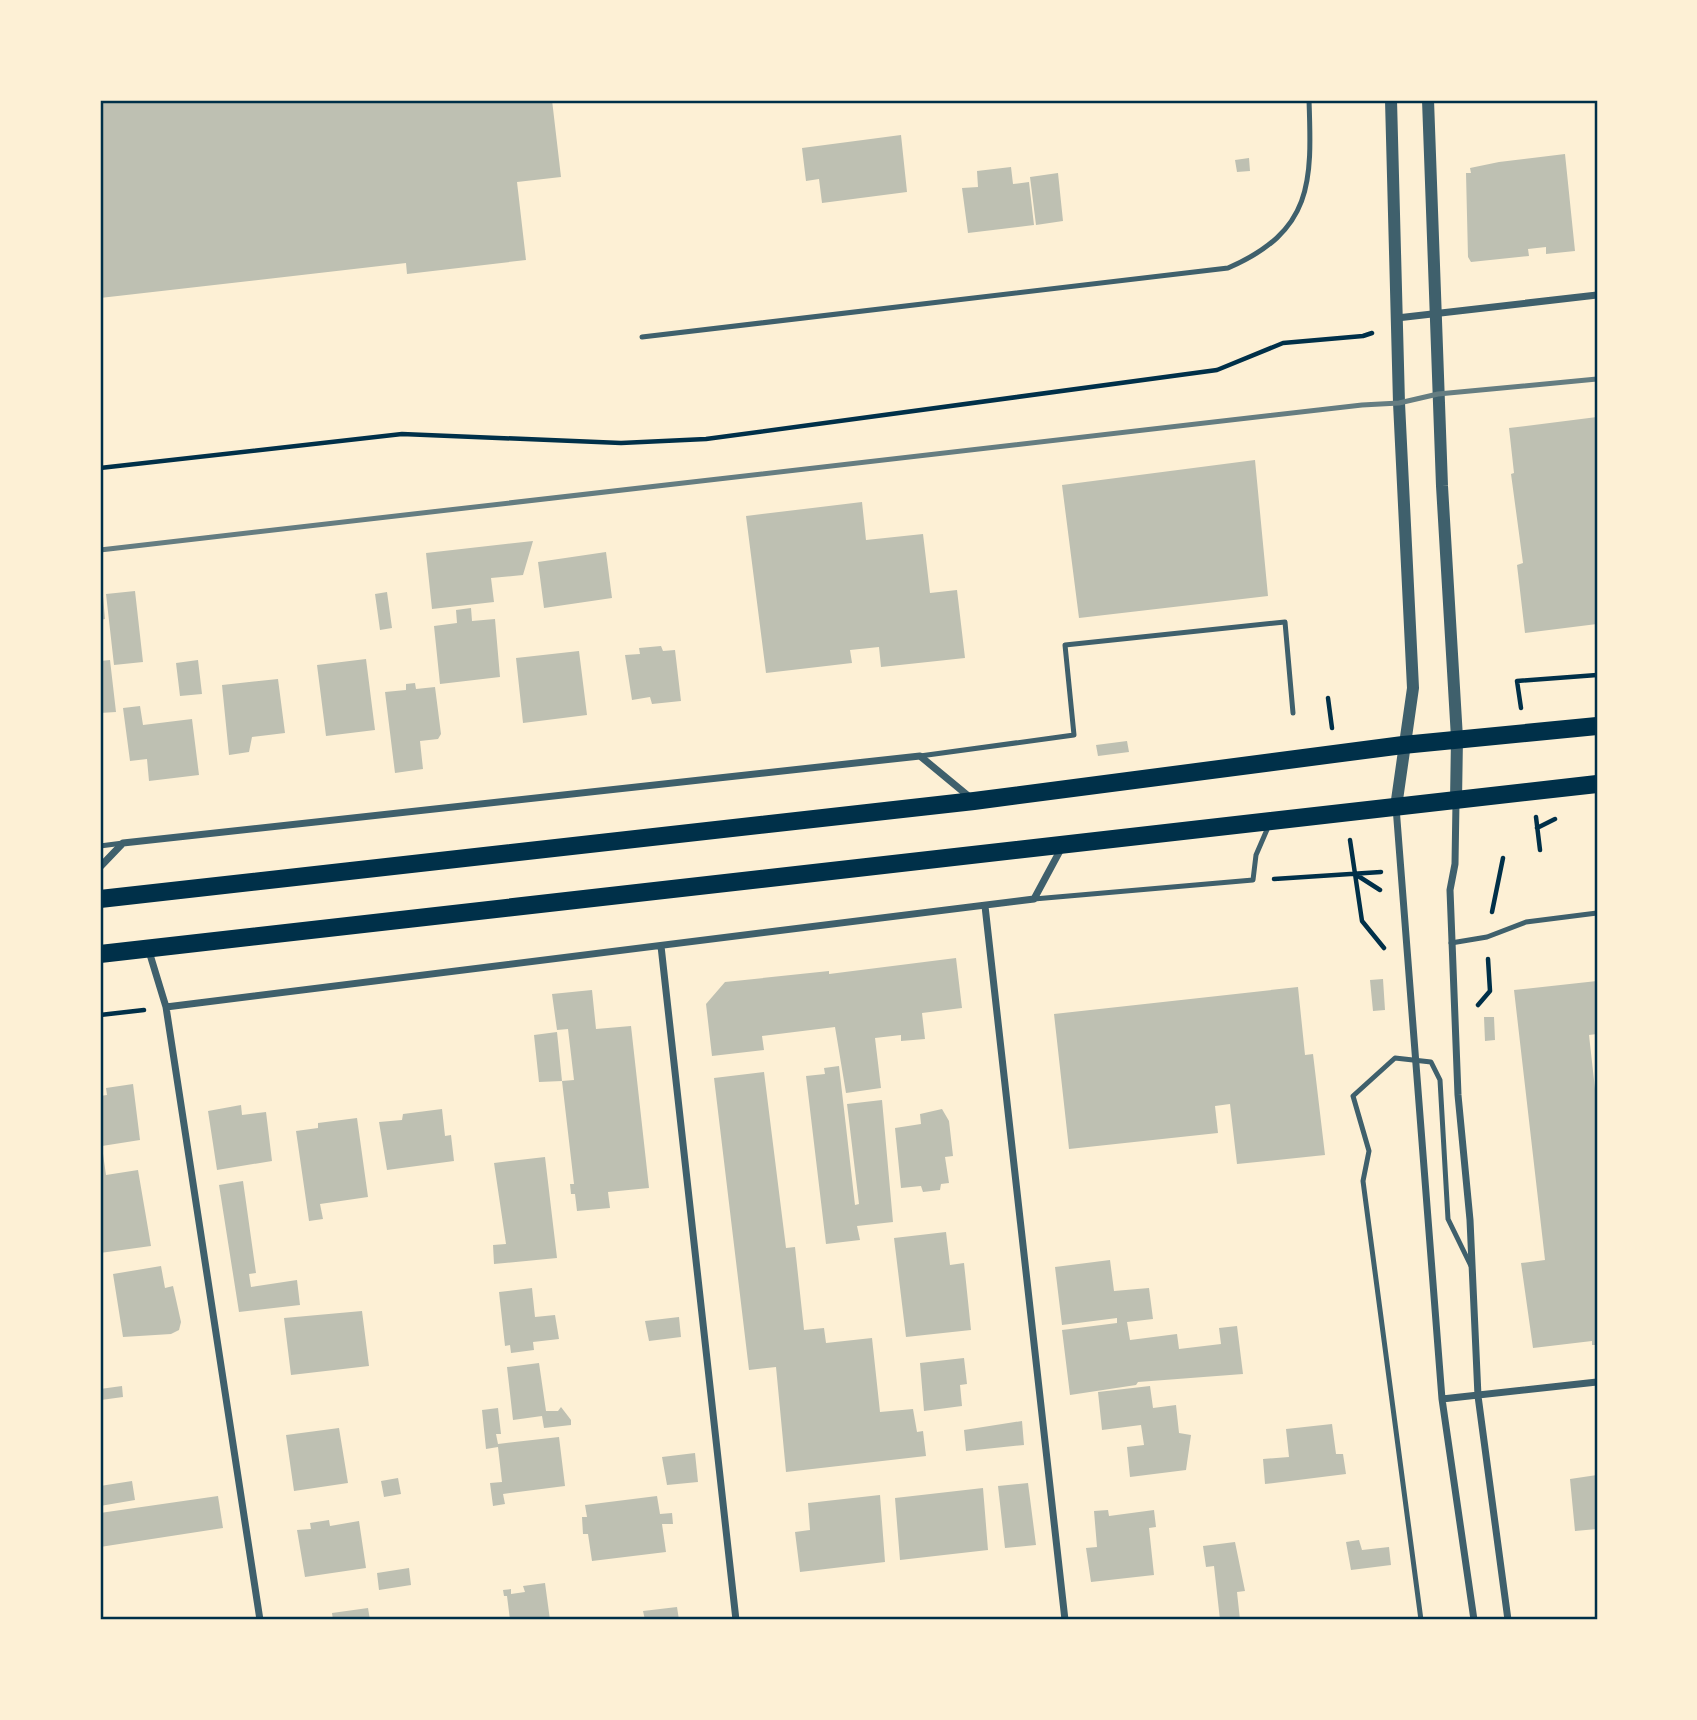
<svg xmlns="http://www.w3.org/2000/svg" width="1697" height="1720" font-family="'Nunito Sans',sans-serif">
	<rect width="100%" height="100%" fill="#fdf0d5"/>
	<path fill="#bec0b2" d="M100,100h452l9,77 -44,5 9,78 -119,14 -1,-11 -306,35z
		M901,135l6,57 -85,11 -3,-24 -13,2 -4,-33z
		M1565,154l10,97 -29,3v-7l-18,2 1,7 -58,6 -3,-5 -2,-84h5l-1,-5 29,-6z
		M1249,158l1,13 -13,1 -2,-12z
		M1011,167l2,17 16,-2 5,43 -66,8 -6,-45 16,-1 -1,-16z
		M1058,173l5,48 -27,4 -6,-48z
		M1597,417v207l-72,9 -8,-68 6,-2 -12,-89 3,-1 -5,-45z
		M1255,460l13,136 -189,22 -17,-133z
		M862,502l4,38 57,-6 7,59 27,-3 8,68 -84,9 -2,-20 -29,3 2,13 -86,10 -20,-157z
		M533,541l-10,34 -32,3 3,24 -62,7 -6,-56z
		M606,552l6,46 -68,10 -6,-46z
		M102,585l3,34 -5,1v-34z
		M135,591l8,71 -29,3 -8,-71z
		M387,592l5,36 -12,2 -5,-36z
		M471,608l1,13 23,-2 5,58 -60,7 -6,-58 23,-3 -1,-13z
		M661,646l2,5 12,-1 6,51 -29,3 -2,-7 -18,3 -7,-45 15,-1 -1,-6z
		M579,651l8,64 -64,8 -7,-65z
		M366,659l9,71 -49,6 -9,-71z
		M110,660l6,52 -16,1v-52z
		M198,660l4,34 -22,2 -4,-33z
		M278,679l7,54 -33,4 -3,15 -20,3 -7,-70z
		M415,683l1,6 19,-2 6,47 -3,5 -18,2 3,28 -28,4 -10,-81 21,-2v-6z
		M140,706l3,19 49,-6 7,56 -50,6 -2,-22 -17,2 -7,-53z
		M1127,741l2,11 -31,4 -2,-11z
		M956,958l6,50 -40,5 3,26 -24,2v-6l-26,3 6,50 -35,5 -11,-66 -73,9 2,14 -52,6 -6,-52 19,-22 104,-11v3z
		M1383,979l2,31 -12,1 -3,-31z
		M1597,981v53l-8,1 8,72v238h-5v-4l-59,7 -12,-85 24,-3 -31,-270z
		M1298,987l7,68 8,-1 12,101 -88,9 -7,-60 -15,2 3,27 -149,16 -15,-135z
		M592,990l4,39 35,-3 18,162 -41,4 2,16 -33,3 -2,-17h-4l-1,-10h4l-12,-103 -23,1 -5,-47 23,-3 5,49 12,-1 -6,-51 -11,1 -5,-36z
		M1484,1017h10l1,23 -10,1z
		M839,1066l16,139 4,-1 -12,-100 35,-4 11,122 -36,4 3,14 -34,4 -20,-168 19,-2 -1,-6z
		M764,1072l22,176 9,-1 9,83 20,-2 2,15 46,-5 8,74 33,-3 4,23 6,-1 3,25 -140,16 -10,-105 -27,3 -35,-292z
		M133,1084l7,56 -38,6 2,15 2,14 32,-5 13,76 -51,7v-157l7,-1 -1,-7z
		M241,1105l1,10 24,-3 6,49 -55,9 -9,-59z
		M442,1109l3,27 6,-1 3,26 -67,9 -8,-48 23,-2 1,-6z
		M942,1109l7,12 4,35 -8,1 4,26 -8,1 -1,6 -17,2 -2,-6 -20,2 -6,-60 26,-4 -1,-10z
		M357,1118l11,79 -48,7 3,15 -14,2 -13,-90 22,-3v-5z
		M545,1157l12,101 -63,6 -1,-19 13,-1 -12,-81z
		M243,1181l13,92 -7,1 2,13 46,-7 3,25 -61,7 -20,-127z
		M946,1232l4,33 14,-2 7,67 -65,7 -12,-99z
		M1110,1260l4,31 35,-3 4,31 -26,3 3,18 47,-6 2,15 42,-5 -2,-16 18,-2 6,48 -105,8 -2,3 -66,10 -8,-65 55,-7v-5l-55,7 -7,-58z
		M161,1266l4,22 8,-2 8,36 -2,8 -8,4 -48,3 -10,-63z
		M532,1288l3,29 20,-2 4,24 -26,3 1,8 -23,3 -1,-8 -5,1 -6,-54z
		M362,1311l7,55 -78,9 -7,-57z
		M679,1317l2,20 -32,4 -4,-20z
		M964,1358l3,26 -7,1 2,21 -38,5 -4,-48z
		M539,1363l7,48h12l3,-4 10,13v5l-27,3 -2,-12 -29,4 -6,-53z
		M122,1386l1,11 -22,3 -1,-11z
		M1150,1386l3,22 23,-3 3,28 12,2 -5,35 -56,7 -3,-30 17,-2 -3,-20 -39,5 -4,-38z
		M498,1408l3,26h-5l2,10 61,-7 6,49 -62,8 2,10 -12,2 -3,-23 12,-1 -4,-35 -12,2 -4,-39z
		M1022,1421l2,24 -58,6 -2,-21z
		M1332,1424l4,30h7l3,20 -81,10 -2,-25 26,-2 -3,-28z
		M339,1428l9,55 -54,8 -8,-56z
		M695,1453l3,29 -31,3 -5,-28z
		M1597,1475v54l-22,2 -5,-52z
		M398,1478l3,16 -17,3 -3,-16z
		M132,1481l3,19 -35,6v-20z
		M1028,1483l8,62 -31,3 -7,-62z
		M983,1488l5,62 -88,10 -5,-62z
		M880,1495l5,67 -85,10 -5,-40 15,-2 -2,-27z
		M218,1496l5,32 -123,19v-34z
		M657,1496l3,18 12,-1 1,11h-11l4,28 -74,9 -4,-27h-5l-1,-17h5l-2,-12z
		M1108,1510l1,6 45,-6 2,17 -7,1 5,47 -63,7 -5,-34 11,-1 -3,-36z
		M329,1520l1,6 29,-5 7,47 -61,9 -8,-47 14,-1 -1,-6z
		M1359,1540l3,10 27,-3 2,18 -40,5 -5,-28z
		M1235,1542l10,49 -8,1 3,28h-20l-6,-54 -8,1 -3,-21z
		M409,1568l2,17 -32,5 -2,-17z
		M545,1583l5,37h-40l-3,-24h-3l-1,-6 8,-1v5l14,-2 -2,-6z
		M677,1607l2,13h-34l-2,-9z
		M368,1608l2,12h-37l-1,-7z"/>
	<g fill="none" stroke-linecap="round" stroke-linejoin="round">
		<path stroke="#003049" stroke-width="4.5" d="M100,468l302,-34 219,9 85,-4 511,-69 66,-27 80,-7 9,-3
			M1328,698l4,30
			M1521,708l-4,-27 80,-6
			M1536,817l4,33
			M1537,828l18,-9
			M1350,840l12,81 22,27
			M1355,874l25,16
			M1274,879l107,-7
			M1492,912l11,-54
			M1478,1005l12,-14 -2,-32
			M100,1015l44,-5"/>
		<path stroke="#3f606c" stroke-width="5" d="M642,337l586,-69c85,-37 84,-85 81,-168
			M920,756l154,-21 -9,-90 220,-23 8,91
			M100,846l23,-3
			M1034,899l219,-19 3,-25 13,-30
			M1451,943l36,-6 39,-15 71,-9
			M1421,1620l-58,-439 6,-30 -16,-55 42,-38 36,4 9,18 8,139 23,47"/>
		<path stroke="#3f606c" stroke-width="7" d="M1397,318l200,-23
			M1456,802l-1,62 -5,26 8,205 12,125 8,176 30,224
			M1396,807l46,592 32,221
			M100,867l23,-24 797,-87 52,43
			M985,906l80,714
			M661,946l75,674
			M148,948l18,59 94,613
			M166,1007l868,-108 28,-52
			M1442,1399l155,-17"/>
		<path stroke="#3f606c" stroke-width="12" d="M1391,100l8,303 14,285 -17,119
			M1428,100l14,386 15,252 -1,63"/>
		<path stroke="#003049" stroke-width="18" d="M100,899l874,-98 429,-56 194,-19
			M100,954l1497,-170"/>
		<path stroke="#657d81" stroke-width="5" d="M100,550l1262,-145 37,-2 39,-9 159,-15"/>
	</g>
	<rect width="1697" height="1720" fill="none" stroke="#fdf0d5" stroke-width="203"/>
	<rect x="102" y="102" width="1494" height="1516" fill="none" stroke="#003049" stroke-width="2.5"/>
</svg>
